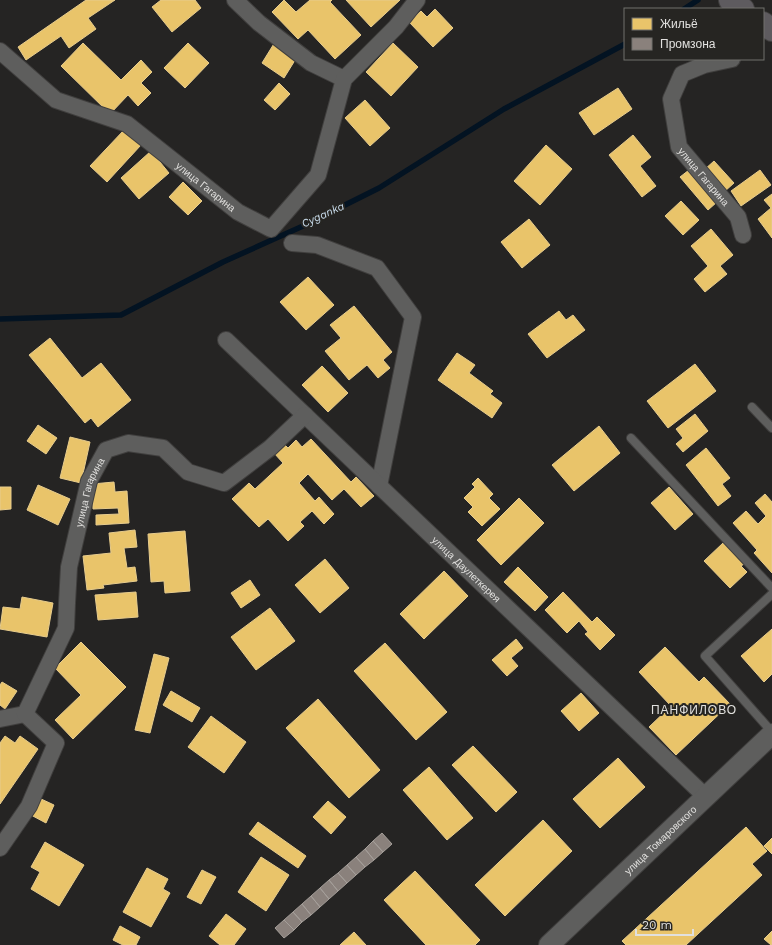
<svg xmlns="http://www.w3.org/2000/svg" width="772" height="945" font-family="'Work Sans',sans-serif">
	<rect width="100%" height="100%" fill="#252423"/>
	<path fill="#e9c46a" stroke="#e7cc8d" d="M86,0h29l-27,18 8,11 -27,19 -8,-12 -35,24 -8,-13z
		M161,0h34l6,8 -29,24 -20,-25z
		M284,0l12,12 14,-12h22l-2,2 31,33 -26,24 -27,-29 -10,9 -26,-27z
		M346,0h54l-29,27z
		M435,9l18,19 -20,19 -24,-25 12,-11 6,6z
		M275,42l22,15 -13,21 -22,-15z
		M83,43l38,37 20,-20 11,12 -11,11 10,10 -13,13 -10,-11 -18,19 -49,-48z
		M188,43l21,20 -24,25 -21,-20z
		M393,43l25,24 -27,29 -25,-24z
		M279,83l11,11 -15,16 -11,-10z
		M618,88l14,21 -38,26 -15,-22z
		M365,100l25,28 -20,18 -25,-28z
		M124,130l17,15 -34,37 -17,-16z
		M633,135l18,22 -11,9 16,20 -14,11 -33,-42z
		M546,145l26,24 -32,36 -26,-24z
		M151,151l18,22 -30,26 -18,-21z
		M714,161l20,22 -10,9 -20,-22z
		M689,170l28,32 -9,8 -28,-33z
		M760,170l11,15 -30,21 -10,-15z
		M183,182l19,19 -14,14 -19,-18z
		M772,194v44l-14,-19 13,-11 -7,-8z
		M681,201l18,19 -16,15 -18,-19z
		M529,219l21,26 -28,23 -21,-26z
		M711,229l22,26 -13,11 7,8 -22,18 -11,-13 14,-13 -17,-20z
		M308,277l26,28 -28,25 -26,-28z
		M354,306l38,46 -9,8 7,8 -12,10 -11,-13 -18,15 -24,-29 16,-13 -11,-13z
		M559,311l7,9 7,-5 12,15 -38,28 -19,-24z
		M50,338l32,40 19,-15 30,37 -33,27 -7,-9 -6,5 -56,-68z
		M457,353l18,12 -6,8 24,18 -3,3 12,9 -10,15 -54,-38z
		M695,364l21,27 -48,37 -21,-27z
		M322,366l26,27 -20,19 -26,-27z
		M695,414l13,17 -25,21 -7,-8 7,-6 -7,-9z
		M38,425l19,13 -11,16 -19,-13z
		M599,426l21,27 -46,38 -22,-26z
		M70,437l20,5 -9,41 -21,-5z
		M311,439l40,43 5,-5 18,19 -13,11 -17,-18 -12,11 -24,-26 -9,9 16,18 4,-4 15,17 -10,10 -12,-13 -12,11 4,4 -16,15 -20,-22 -9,8 -27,-28 17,-16 6,6 28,-26 -9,-10 9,-10 5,5 8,-8 6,7z
		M706,448l24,30 -8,6 9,12 -13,10 -32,-41z
		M478,478l15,16 -4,4 11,11 -18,17 -14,-14 5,-5 -9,-9 11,-11 -3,-3z
		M114,482l1,10 12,-1 2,32 -33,2v-10l23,-1 -1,-6 -25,1 -1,-25z
		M38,485l32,14 -12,26 -31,-15z
		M0,487h11v22l-11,1z
		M669,487l24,27 -18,16 -24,-27z
		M765,494l7,8v71l-18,-20 3,-3 -24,-27 13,-12 12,13 8,-8 -11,-13z
		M519,498l25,25 -43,42 -24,-25z
		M135,530l2,17 -13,1 3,20 8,-1 2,14 -34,4 1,3 -17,2 -4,-34 28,-3 -2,-20z
		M185,531l5,60 -25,2 -1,-12 -13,1 -3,-48z
		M723,543l21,21 -3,2 6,6 -17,16 -26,-27z
		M325,559l24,29 -29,25 -25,-28z
		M518,567l30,30 -13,14 -31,-29z
		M444,571l24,25 -44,43 -24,-25z
		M250,580l10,15 -19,13 -10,-15z
		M136,592l2,25 -40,3 -3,-25z
		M563,592l29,30 5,-5 18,18 -15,15 -15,-16 3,-2 -9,-11 -12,12 -22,-23z
		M22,597l31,6 -6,34 -47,-8 3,-22 17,2z
		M270,608l25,33 -39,29 -25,-33z
		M772,629v45l-8,8 -23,-26z
		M516,639l7,9 -12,10 7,8 -11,10 -15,-16z
		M81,642l45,45 -53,52 -18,-19 26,-25 -26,-27z
		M385,643l62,69 -31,28 -62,-69z
		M665,647l34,35 5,-5 26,27 -54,51 -27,-28 22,-21 -32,-34z
		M154,654l15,4 -19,75 -15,-3z
		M2,682l15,9 -12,18 -5,-4v-20z
		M171,691l29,17 -8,14 -29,-17z
		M581,693l18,20 -20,18 -18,-20z
		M318,699l62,71 -31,28 -63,-70z
		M211,716l35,26 -22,31 -36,-26z
		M5,736l10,7 5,-7 18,13 -38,55v-61z
		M473,746l44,46 -21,20 -44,-47z
		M618,758l27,29 -45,41 -27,-29z
		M429,767l44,51 -26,22 -44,-50z
		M39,798l15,7 -8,18 -15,-8z
		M328,801l18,16 -15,17 -18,-17z
		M543,820l29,31 -67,65 -30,-31z
		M258,822l48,34 -8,12 -49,-34z
		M746,827l21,24 -15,13 10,11 -76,70h-60l-4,-4z
		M772,838v16l-8,-8z
		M45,842l39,23 -25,41 -28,-17 9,-17 -9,-5z
		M261,857l28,18 -23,36 -28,-19z
		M147,868l21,11 -5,10 7,4 -19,34 -28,-15z
		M202,870l14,7 -15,27 -14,-7z
		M415,871l65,69 -5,5h-49l-42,-45z
		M226,914l20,15 -12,16h-14l-11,-9z
		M120,926l20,11 -4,8h-13l-10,-5z
		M772,931v14h-1l-7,-6z
		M354,932l12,13h-26z"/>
	<path fill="#8a817c" stroke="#a49e99" d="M382,833l10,11 -9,8 -10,-11z
		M373,841l10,11 -9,8 -9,-11z
		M365,849l9,11 -9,7 -9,-10z
		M356,857l9,10 -9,8 -9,-10z
		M347,865l9,10 -9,8 -9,-10z
		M338,873l9,10 -9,8 -9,-11z
		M329,880l9,11 -9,8 -9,-11z
		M320,888l9,11 -9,8 -9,-11z
		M311,896l9,11 -9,8 -9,-11z
		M302,904l9,11 -9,7 -9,-10z
		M293,912l9,10 -8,8 -10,-10z
		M284,920l10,10 -10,8 -9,-10z"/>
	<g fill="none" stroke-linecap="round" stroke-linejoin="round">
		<path stroke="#031322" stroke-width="5.5" d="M684,9l14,-9
			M0,319l121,-4 102,-53 80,-36 76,-38 125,-79 121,-65"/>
		<g stroke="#403f3e" stroke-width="10">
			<path id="service" d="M752,407l20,21
				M631,438l141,150
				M772,594l-67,62 67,76"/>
		</g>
		<g stroke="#403f3e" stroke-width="18">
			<g id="minor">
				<path d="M235,0l24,23 52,40 33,16"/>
				<path id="s1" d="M0,51l56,49 71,24 111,88 33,17 47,-54 26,-96 52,-52 21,-27"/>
				<path id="s2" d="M732,59l-28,6 -22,9 -11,25 8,48 59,70 5,18"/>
				<path d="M292,243l25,2 60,23 36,49 -34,169"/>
				<path id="s3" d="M226,340l480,457"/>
				<path d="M0,719l25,-5"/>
				<path id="s4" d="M0,848l29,-42 27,-63 -31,-29 41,-86 1,-25 2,-36 20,-86 17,-31 22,-7 35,5 25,24 36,11 46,-35 35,-33"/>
			</g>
		</g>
		<g stroke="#403f3e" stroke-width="22">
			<g id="tertiary">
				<path id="s5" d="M549,945l223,-211"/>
			</g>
		</g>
		<g stroke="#403f3e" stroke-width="24">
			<path id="primary" d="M730,0l13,9
				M763,23l9,7"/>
		</g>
		<use href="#service" stroke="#5e5e5d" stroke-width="8"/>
		<use href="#minor" stroke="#5e5e5d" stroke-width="16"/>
		<use href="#tertiary" stroke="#5e5e5d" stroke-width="20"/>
		<use href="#primary" stroke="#5e5b5f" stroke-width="22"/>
	</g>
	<g text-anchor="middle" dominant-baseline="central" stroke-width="4" stroke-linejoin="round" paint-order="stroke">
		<g font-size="10" fill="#e1e0de" stroke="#262522">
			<text stroke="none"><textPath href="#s2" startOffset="167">улица Гагарина</textPath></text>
			<text stroke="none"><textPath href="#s1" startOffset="250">улица Гагарина</textPath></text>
			<text stroke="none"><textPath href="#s4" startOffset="396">улица Гагарина</textPath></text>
			<text stroke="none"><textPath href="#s3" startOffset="332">улица Даулеткерея</textPath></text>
			<text stroke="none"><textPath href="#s5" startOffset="153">улица Томаровского</textPath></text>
		</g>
		<g font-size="11" font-style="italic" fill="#cbdeee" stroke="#262522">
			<text transform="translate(323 215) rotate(-25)">Cyganka</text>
		</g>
		<g font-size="12" letter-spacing="1" fill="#e1e0de" stroke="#262522">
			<text x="694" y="710">ПАНФИЛОВО</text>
		</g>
	</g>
	<rect x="624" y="8" width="140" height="52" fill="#262522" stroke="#71706d"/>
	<rect x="632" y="18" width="20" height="12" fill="#e9c46a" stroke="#71706d"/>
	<text x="660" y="28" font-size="12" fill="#e1e0de">Жильё</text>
	<rect x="632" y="38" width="20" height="12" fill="#8a817c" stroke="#71706d"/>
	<text x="660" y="48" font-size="12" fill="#e1e0de">Промзона</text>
	<path d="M636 929v6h57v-6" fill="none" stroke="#e1e0de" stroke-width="2"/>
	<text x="642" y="929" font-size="12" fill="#e1e0de" stroke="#262522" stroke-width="3" paint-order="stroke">20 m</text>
</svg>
